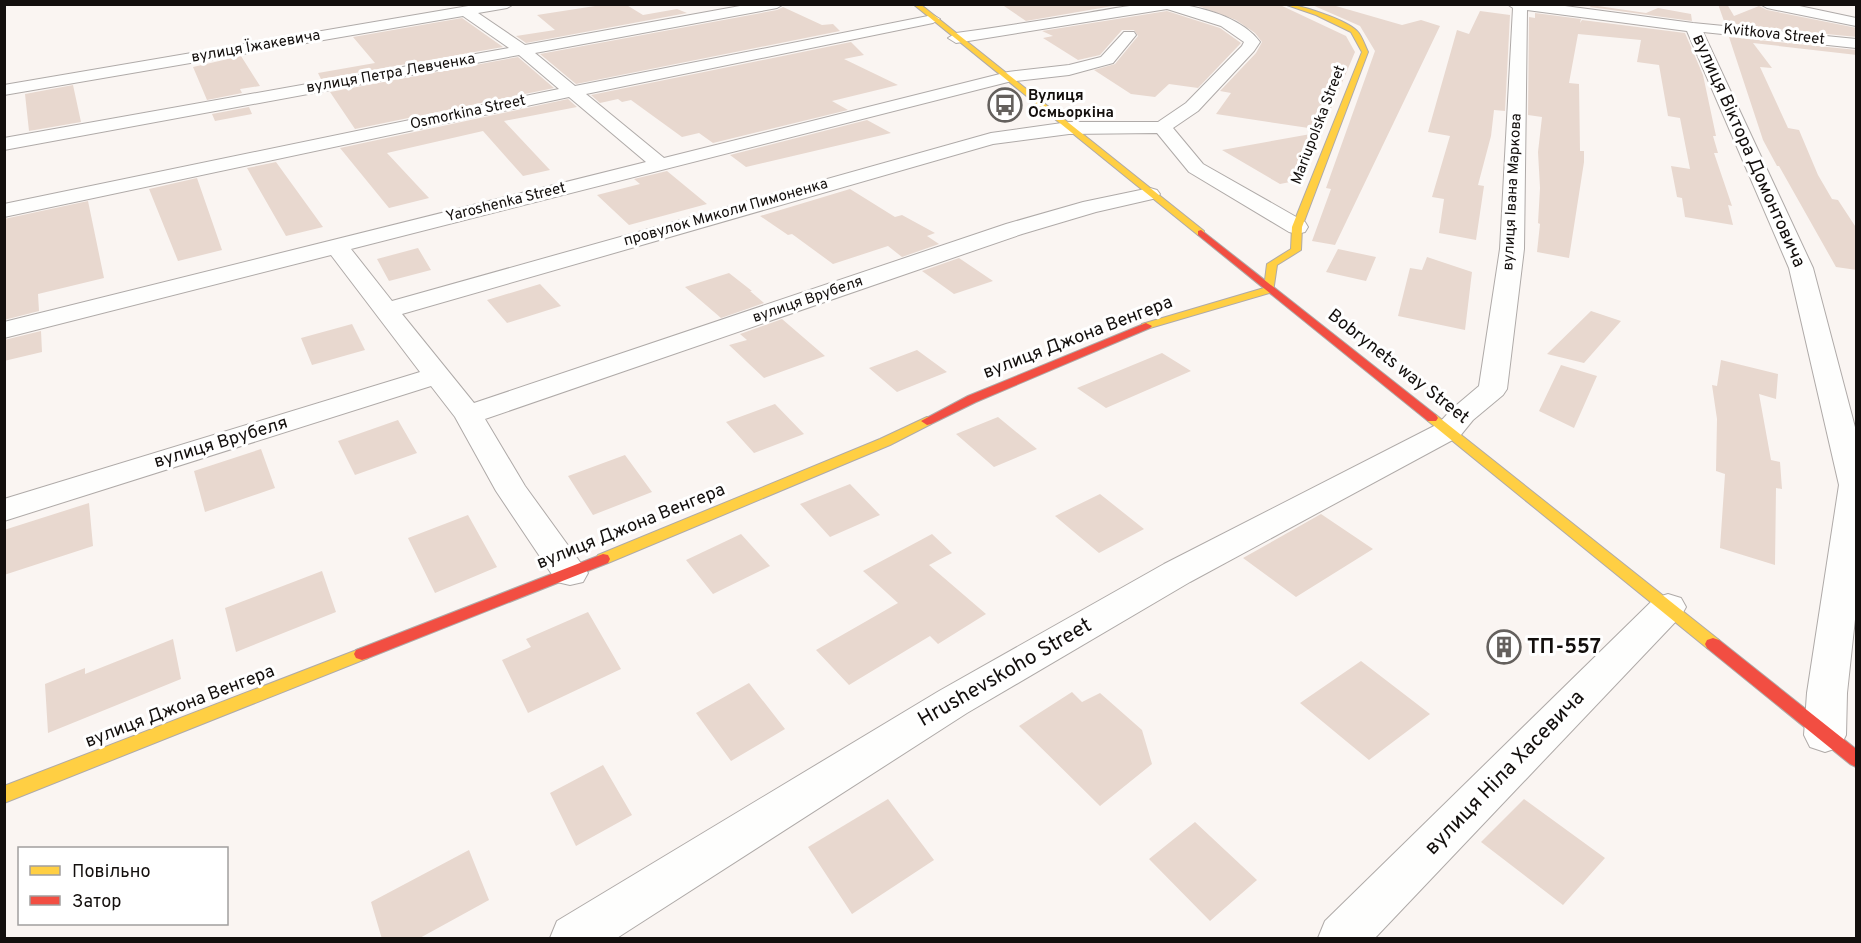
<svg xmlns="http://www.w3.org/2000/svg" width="1861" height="943" font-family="Overpass,sans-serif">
	<rect width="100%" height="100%" fill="#faf5f2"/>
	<path fill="#e8d8cf" d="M608,4h17l18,11 34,-6 10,4 -161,30 -10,-7 39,-6 -18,-15z
		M1001,4h123l-98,17z
		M1193,4h85l68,32 9,16 -33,78 -106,-16 15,-21 -11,-2 36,-38 6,-11 -7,-9 -19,-13z
		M1310,4h19l73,21 19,-5 19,6 -105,219 -23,-4 19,-52 -5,-1 49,-137 -15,-25z
		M1718,4h9l7,12 25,-10 8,4 90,18v9l-132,-13z
		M1591,5l55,8 12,-5 33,6 1,7 -102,-14z
		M783,7l39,18 11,-1 7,7 -264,53 -36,-30 237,-44z
		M1167,11l53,17 21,15 -43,45 -29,-4 -14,13 -24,-3 -37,-24 21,-6 23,-28 -4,-6h-12l-22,25 -22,5 -35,-22 10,-2 -11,-5z
		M1480,11l30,4 -5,96 -11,-1 -3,26 -13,49 6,1 -8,54 -37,-7 5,-34 -12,-2 18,-61 -22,-4 29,-102 12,4z
		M1535,13l46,6 -1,4 2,-3 103,13 18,42 13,61h-3l5,17h-4l18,53 -4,-1 5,20 -48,-8 -3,-19 -5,-1 -6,-31 19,3 -10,-51 -12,-2 -9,-51 -22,-3 4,-22 -63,-6 -9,49 10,1 1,67h4v11l-15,96 -32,-6 3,-28 -2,-1 2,-35 -2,-36 4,-35 -14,-2 1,-98 6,1z
		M462,18l41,29 -182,32 -3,-6 57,-10 -22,-26z
		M1729,37l128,13v5l-104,-12 19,25 -12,-1 28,61 11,2 19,45 14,24 6,1 19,29v41l-21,-3 -57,-101h-2l-14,-26z
		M851,42l13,13 -20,4 54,26 -66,16 16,9 -135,33 -14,-10 -17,4 -51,-37 -9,2 -4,-3 -18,4 -9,-8z
		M241,56l19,30 -20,3 2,4 -35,7 -14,-33z
		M518,57l36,31 -199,41 -25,-37z
		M73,85l8,37 -52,9 -4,-37z
		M568,99l9,8 -73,14 46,49 -27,6 -40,-45 -96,22 42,45 -40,10 -49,-60z
		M249,107l3,7 -37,7 -3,-7z
		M867,120l24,13 -145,34 -16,-12z
		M1322,132l-21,50 -6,-1 -15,3 -58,-34z
		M276,162l47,65 -37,9 -39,-68z
		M667,171l40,33 -78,21 -32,-30 43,-11 -6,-5z
		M197,178l25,72 -44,11 -29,-72z
		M850,189l45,28 7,-2 33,18 -8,3 12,8 -37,13 -14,-11 -55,18 -41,-30 -4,1 -28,-19z
		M88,201l16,77 -66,16 1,17 -35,9v-101z
		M418,248l13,22 -42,11 -12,-22z
		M1338,249l38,8 -10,24 -40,-9z
		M1427,257l45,15 -7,58 -67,-14 12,-48 12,2z
		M959,258l34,23 -39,13 -32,-23z
		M729,273l23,18h-2l14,12 -43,15 -36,-31z
		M540,284l21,22 -54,17 -20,-23z
		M1591,311l30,10 -37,42 -37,-9z
		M782,319l43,37 -61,22 -35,-33 18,-5 -7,-6z
		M352,324l13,26 -53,15 -11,-27z
		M41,331l1,21 -38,9v-21z
		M917,350l30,22 -50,20 -28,-24z
		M1162,353l29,18 -85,37 -29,-20z
		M1721,360l57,14 -2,25 -17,-5 12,66 9,2 2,27 -6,-1 -1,77 -55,-17 5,-74 -9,-3 1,-52 -5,-34 5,1z
		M1561,365l36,11 -23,52 -35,-17z
		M775,404l29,30 -50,19 -28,-31z
		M998,417l39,32 -43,18 -38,-33z
		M398,420l19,33 -62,22 -17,-34z
		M261,449l14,39 -70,24 -11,-41z
		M625,455l27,37 -59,23 -25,-39z
		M850,484l30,31 -50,22 -30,-33z
		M1100,494l44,35 -45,24 -44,-37z
		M89,503l4,43 -89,29v-45z
		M1321,514l52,35 -77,48 -53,-39z
		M468,515l29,52 -62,26 -27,-55z
		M741,534l29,32 -57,28 -27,-34z
		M932,534l20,19 -23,12 57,49 -48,30 -8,-8 -81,49 -33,-35 82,-47 -35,-32z
		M322,571l14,41 -100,40 -11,-44z
		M588,612l33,57 -93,44 -26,-53 29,-13 -5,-8z
		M173,639l8,40 -133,54 -3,-49 40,-16v6z
		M1361,661l69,53 -61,46 -69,-57z
		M749,683l36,46 -54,32 -35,-48z
		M1072,692l10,10 18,-9 42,37 10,34 -52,42 -81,-80z
		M603,765l29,50 -56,31 -26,-53z
		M888,799l46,61 -82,54 -44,-67z
		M1524,799l81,59 -42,47 -82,-63z
		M1195,822l62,58 -47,41 -61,-62z
		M469,850l20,50 -71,39h-36l-11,-37z"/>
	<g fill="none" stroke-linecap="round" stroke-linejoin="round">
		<g stroke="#afaaa8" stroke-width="2">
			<path id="street" d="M480,4h34l-7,4 -29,5 47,32 226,-41h33l-7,4 -242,45 40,33 358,-71 7,4 -7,4 -347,71 78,64 344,-86 61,-7 32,-8 23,-25h10l2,3 -23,28 -44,12 -61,7 -657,167 41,52 599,-168 78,-11h89l28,-19 56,-57 2,-4 -23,-16 -54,-17 -211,34 -8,-5 8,-5c44,-6 88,-13 131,-20 31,-5 65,-13 96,-8 26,4 61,15 77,37l-6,9 -56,60 -25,17 30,36 102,58 3,5 -3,5 -8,2 -8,-2 -100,-60 -32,-39 -88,1 -76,10 -591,170 72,89 532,-179 77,-22 67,-14 7,2 3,4 -3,4 -61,14 -74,22 -537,185 40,67 63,87 -5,9 -13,3 -13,-3 -61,-91 -41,-74 -24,-31 -427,135v-22l416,-127 -89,-117 -327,83v-16l642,-160 -77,-65 -565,120v-13l555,-115 -40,-34 -515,95v-12l505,-90 -46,-32 -459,79v-10z
				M1507,4h43l143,19 163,16v9l-153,-16 110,236 43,163v179l-9,83 -1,42 -6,12 -15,5 -15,-5 -6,-12 3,-42 32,-208 -50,-217 -102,-237 -160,-21 -3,239 -17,140 -4,6 -30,25 -13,16 -270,146 -223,131 -350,225h-67l7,-17 382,-230 225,-127 274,-140 15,-16 26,-22 21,-137 13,-241z
				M1760,4h30l66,14v8l-89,-18z
				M1668,594l13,4 5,9 -5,9 -306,322h-57l7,-17 330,-323z"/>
		</g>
		<g stroke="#afaaa8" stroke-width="2">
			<path id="slow" d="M913,4h7l284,227v4h-6z
				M1284,4c15,0 63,16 73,27 5,5 8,15 11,21l-66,175 -1,23 -24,15 -4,27 -123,36h-8v-4l122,-36 3,-24 24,-15 1,-22 70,-175 -11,-20 -35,-17z
				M1432,414l4,1 283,225 2,4 -2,4 -6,2 -6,-2 -279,-227 -2,-3z
				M927,417l4,1 2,3 -2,3 -41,21 -282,118h-10l-2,-4 2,-4 282,-116z
				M362,648l6,2 2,4 -2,4 -364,145v-17z"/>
		</g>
		<g stroke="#afaaa8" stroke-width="2">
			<path id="jam" d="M1201,230l235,185 2,3 -2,3h-8l-230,-186v-4z
				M1146,323l6,3 -2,2 -174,74 -45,22 -4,1 -6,-4 47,-25z
				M603,554l5,1 2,4 -2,4 -240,95 -6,2 -6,-2 -2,-4 2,-4z
				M1713,638l6,2 137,109v18l-6,-3 -143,-116 -2,-4 2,-4z"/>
		</g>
		<use href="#street" fill="#fefefd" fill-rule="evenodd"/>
		<use href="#slow" fill="#ffcf43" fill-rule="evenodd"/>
		<use href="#jam" fill="#f24e42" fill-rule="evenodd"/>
	</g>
	<defs>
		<g id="bus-ring" transform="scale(1.725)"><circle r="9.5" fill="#fff" stroke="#64605d" stroke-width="1.5"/><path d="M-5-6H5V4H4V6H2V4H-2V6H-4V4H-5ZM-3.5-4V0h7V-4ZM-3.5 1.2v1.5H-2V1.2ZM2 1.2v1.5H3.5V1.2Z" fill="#64605d"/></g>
		<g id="building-ring" transform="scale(1.725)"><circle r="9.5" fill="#fff" stroke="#64605d" stroke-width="1.5"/><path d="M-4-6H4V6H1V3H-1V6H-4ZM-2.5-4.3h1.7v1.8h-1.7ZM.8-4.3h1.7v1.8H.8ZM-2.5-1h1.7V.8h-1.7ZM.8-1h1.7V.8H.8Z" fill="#64605d"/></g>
	</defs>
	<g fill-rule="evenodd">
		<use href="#bus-ring" x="1005" y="105"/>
		<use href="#building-ring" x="1504" y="647"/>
	</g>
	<g text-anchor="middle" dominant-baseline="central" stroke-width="6" stroke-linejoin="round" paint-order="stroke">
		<g font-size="15" fill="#130f0d" stroke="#fff">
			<text transform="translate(1774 35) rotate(6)">Kvitkova Street</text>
			<text transform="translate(256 47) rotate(-10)">вулиця Їжакевича</text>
			<text transform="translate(391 74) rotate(-10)">вулиця Петра Левченка</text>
			<text transform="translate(468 113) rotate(-12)">Osmorkina Street</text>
			<text transform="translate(1319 125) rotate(-69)">Mariupolska Street</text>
			<text transform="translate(1513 192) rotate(-87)">вулиця Івана Маркова</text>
			<text transform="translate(506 203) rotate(-14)">Yaroshenka Street</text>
			<text transform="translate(726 213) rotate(-16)">провулок Миколи Пимоненка</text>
			<text transform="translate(808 300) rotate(-19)">вулиця Врубеля</text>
		</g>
		<g font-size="15" font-weight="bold" fill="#130f0d" stroke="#fff" text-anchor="start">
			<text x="1028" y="96">Вулиця<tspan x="1028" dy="17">Осмьоркіна</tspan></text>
		</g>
		<g font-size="18" fill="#130f0d" stroke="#fff">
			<text transform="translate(1748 151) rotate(66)">вулиця Віктора Домонтовича</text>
			<text transform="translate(1078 338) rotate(-21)">вулиця Джона Венгера</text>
			<text transform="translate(1398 367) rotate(38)">Bobrynets way Street</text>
			<text transform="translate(221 443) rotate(-17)">вулиця Врубеля</text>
			<text transform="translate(631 527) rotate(-22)">вулиця Джона Венгера</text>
			<text transform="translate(180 707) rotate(-21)">вулиця Джона Венгера</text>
		</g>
		<g font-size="21" font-weight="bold" fill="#130f0d" stroke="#fff" text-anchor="start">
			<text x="1527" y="647">ТП-557</text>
		</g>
		<g font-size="21" fill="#130f0d" stroke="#fff">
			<text transform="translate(1005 673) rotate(-30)">Hrushevskoho Street</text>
			<text transform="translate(1505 773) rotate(-46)">вулиця Ніла Хасевича</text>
		</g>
	</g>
	<rect width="1861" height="943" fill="none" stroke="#130f0d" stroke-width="12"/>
	<rect x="18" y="847" width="210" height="78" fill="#ffffff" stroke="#a19f9e" stroke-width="1.5"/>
	<rect x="30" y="866" width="30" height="9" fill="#ffcf43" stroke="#a19f9e" stroke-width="1.5"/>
	<text x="72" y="877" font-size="18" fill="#130f0d">Повільно</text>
	<rect x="30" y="896" width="30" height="9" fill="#f24e42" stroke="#a19f9e" stroke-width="1.5"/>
	<text x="72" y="907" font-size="18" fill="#130f0d">Затор</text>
</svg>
